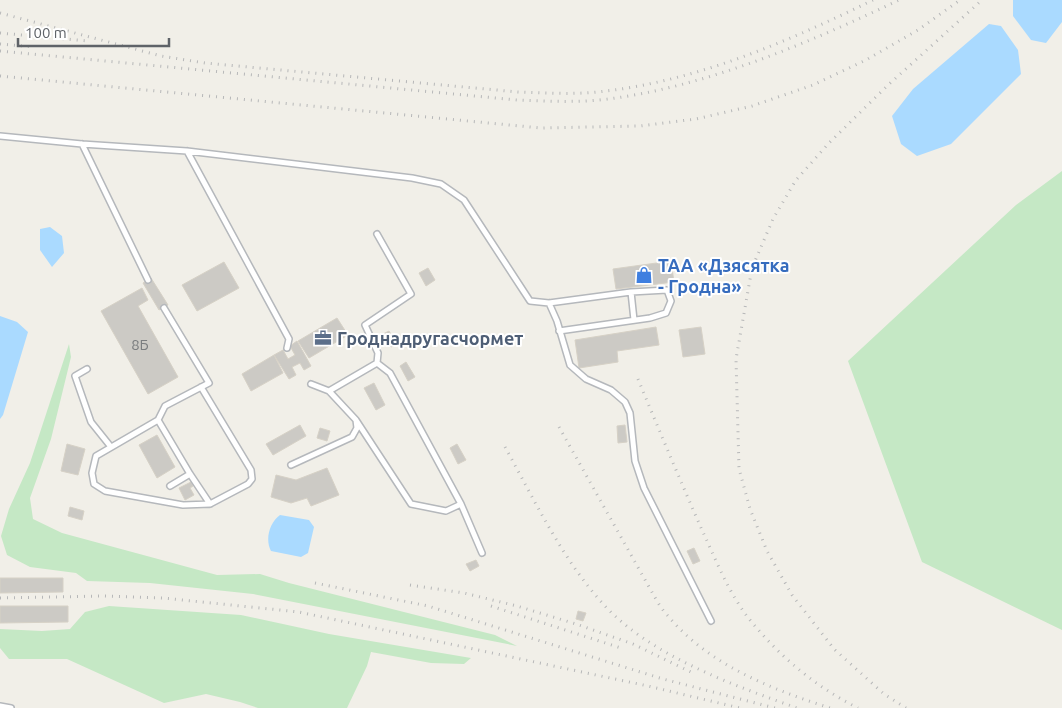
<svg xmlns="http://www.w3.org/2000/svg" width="1062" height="708" font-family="Ubuntu,sans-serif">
	<rect width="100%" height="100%" fill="#f1efe8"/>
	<path fill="#c5e8c5" d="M1062,171v459l-140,-68 -74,-201 168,-156z
		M69,344l2,13 -20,82 -21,59 3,21 29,14 155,42 43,-1 29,9 206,52 22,11 -264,-52 -103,-11 -63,-2 -11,-8 -46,-6 -23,-12 -6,-19 8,-27 21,-46z
		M109,606l132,9 88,19 142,24 -7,6 -33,-1 -60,-11 -4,14 -20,42h-89l-18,-6 -34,-8 -42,9 -97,-44h-58l-9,-11v-19l42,2 28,-2 15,-17z"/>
	<path fill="#aadaff" d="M1013,0h49v22l-16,21 -15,-3 -18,-24z
		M989,24l12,2 17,24 3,24 -70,70 -34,12 -16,-12 -9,-28 21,-27z
		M50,227l12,9 2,17 -12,14 -12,-17v-21z
		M0,316l17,6 11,10 -25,83 -3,4z
		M280,515l29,5 5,7 -6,26 -7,4 -30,-6c-6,-11 -2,-28 9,-36z"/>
	<path fill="#cccac5" stroke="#d6d1c6" d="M671,261l3,21 -58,7 -3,-20z
		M224,262l15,26 -42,23 -15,-26z
		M428,268l7,12 -9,6 -7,-13z
		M151,278l17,27 -9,5 -16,-27z
		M142,288l6,12 -10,6 40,71 -30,17 -47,-83z
		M337,318l11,17 -39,23 -11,-17z
		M656,327l3,18 -42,6 1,11 -39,6 -4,-28z
		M701,327l4,27 -22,3 -4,-27z
		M389,331l8,13 -6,3 -8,-13z
		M297,341l14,25 -7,4 -4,-7 -8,4 4,8 -7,4 -15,-24 9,-5 5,9 7,-4 -5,-9z
		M274,355l9,18 -32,18 -9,-17z
		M406,362l9,15 -7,4 -8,-15z
		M374,383l11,22 -9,5 -12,-22z
		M300,425l6,11 -33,19 -7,-11z
		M625,425l2,17 -9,1 -1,-17z
		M320,428l10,3 -3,10 -10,-3z
		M157,435l18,32 -18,11 -18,-33z
		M67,444l18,5 -7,26 -17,-4z
		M457,444l9,16 -8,4 -8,-16z
		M327,468l12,27 -28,11 -4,-8 -16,5 -20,-6 5,-22 20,5z
		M191,482l2,4 -3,2 4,7 -9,5 -6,-12z
		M70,507l14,4 -2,9 -14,-4z
		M694,548l6,13 -7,3 -6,-13z
		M476,560l3,6 -9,5 -4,-7z
		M0,578h63v14l-63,1z
		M0,606h68v16l-68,1z
		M578,611l8,2 -3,8 -7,-2z"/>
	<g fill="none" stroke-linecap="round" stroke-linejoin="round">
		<g stroke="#b5b8bc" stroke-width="8">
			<path id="service" d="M0,136l82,8 105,7 225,27 29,6 23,16 66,101 19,2 82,-11 36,-2 4,11 -5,12 -16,5 -91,13
				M82,144l66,136
				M187,151l102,188 -2,9
				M631,292l3,28
				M549,303l8,18 13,44 16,14 25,11 14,12 5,11 5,48 9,27 67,133
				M164,308l45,75 -44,23 -7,14 -62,36 -4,17 2,11 11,7 78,14 27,-1
				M87,369l-12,7 16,46 20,25
				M329,391l48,-28 1,-10 -13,-28 46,-31 -34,-60
				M158,420l32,54 20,30 38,-20 4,-5 -1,-9 -50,-83
				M356,420l55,84 35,7 15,-7 -71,-131 -13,-10
				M291,465l61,-28 5,-9 -1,-8 -27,-29 -18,-7
				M170,486l20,-12
				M461,504l21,49
				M0,706l11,2"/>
		</g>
		<use href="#service" stroke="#fff" stroke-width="5"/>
		<path stroke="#b6b7b8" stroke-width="3" stroke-dasharray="1 6" stroke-linecap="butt" d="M0,13l161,43 44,7 313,29c29,1 59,3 88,-1 93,-11 183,-50 267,-91
			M0,33l88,8
			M0,44l34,3
			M0,51l517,49c30,1 61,3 91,-1 97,-12 203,-57 291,-99
			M0,76l541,52 99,-2 56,-7 56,-13 61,-21 53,-25 52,-30 42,-30
			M638,379c21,51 42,101 64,151 14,30 27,64 48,90 30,37 66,67 108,88
			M559,427l94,167c4,7 9,16 15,22 41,49 103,73 162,92
			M505,447c30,54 57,112 99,158 47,51 129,80 193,103
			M315,583l113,23 235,73 112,29
			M410,585l54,8 53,13 59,18 57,20 62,30
			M0,598l104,-2 59,2 136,14 349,74 92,22
			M491,606l133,43
			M906,708l-22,-14 -50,-45 -42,-54 -25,-44 -17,-42 -11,-40 -3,-110 16,-91 21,-49 23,-39 33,-37 58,-57 95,-86"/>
	</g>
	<defs>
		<g id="shop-bare" transform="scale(1.35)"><path d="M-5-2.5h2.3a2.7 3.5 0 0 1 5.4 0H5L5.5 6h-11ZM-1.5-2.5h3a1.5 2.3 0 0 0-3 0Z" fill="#3f7fe0" stroke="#fff" stroke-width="2.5" paint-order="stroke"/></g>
		<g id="office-bare" transform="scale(1.35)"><path d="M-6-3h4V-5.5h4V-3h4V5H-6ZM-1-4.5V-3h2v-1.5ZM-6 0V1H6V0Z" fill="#5c6f8a" stroke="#fff" stroke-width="2.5" paint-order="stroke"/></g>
	</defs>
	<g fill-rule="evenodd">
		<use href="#shop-bare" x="644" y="275"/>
		<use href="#office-bare" x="323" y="338"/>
	</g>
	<g text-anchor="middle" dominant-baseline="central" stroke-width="4" stroke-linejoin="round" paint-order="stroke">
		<g font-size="15" fill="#7a7d7f">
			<text x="140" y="344">8Б</text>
		</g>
		<g font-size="18" font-weight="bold" fill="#366cbe" stroke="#fff" text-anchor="start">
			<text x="658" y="265">ТАА «Дзясятка<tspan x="658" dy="21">- Гродна»</tspan></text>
		</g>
		<g font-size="18" font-weight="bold" fill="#4e5e75" stroke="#fff" text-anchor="start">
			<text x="337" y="338">Гроднадругасчормет</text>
		</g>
	</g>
	<path d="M18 38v8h151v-8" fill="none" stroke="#5f6368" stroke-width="2.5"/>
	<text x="25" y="38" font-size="15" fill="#5f6368" stroke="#ffffff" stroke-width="4" paint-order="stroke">100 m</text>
</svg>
